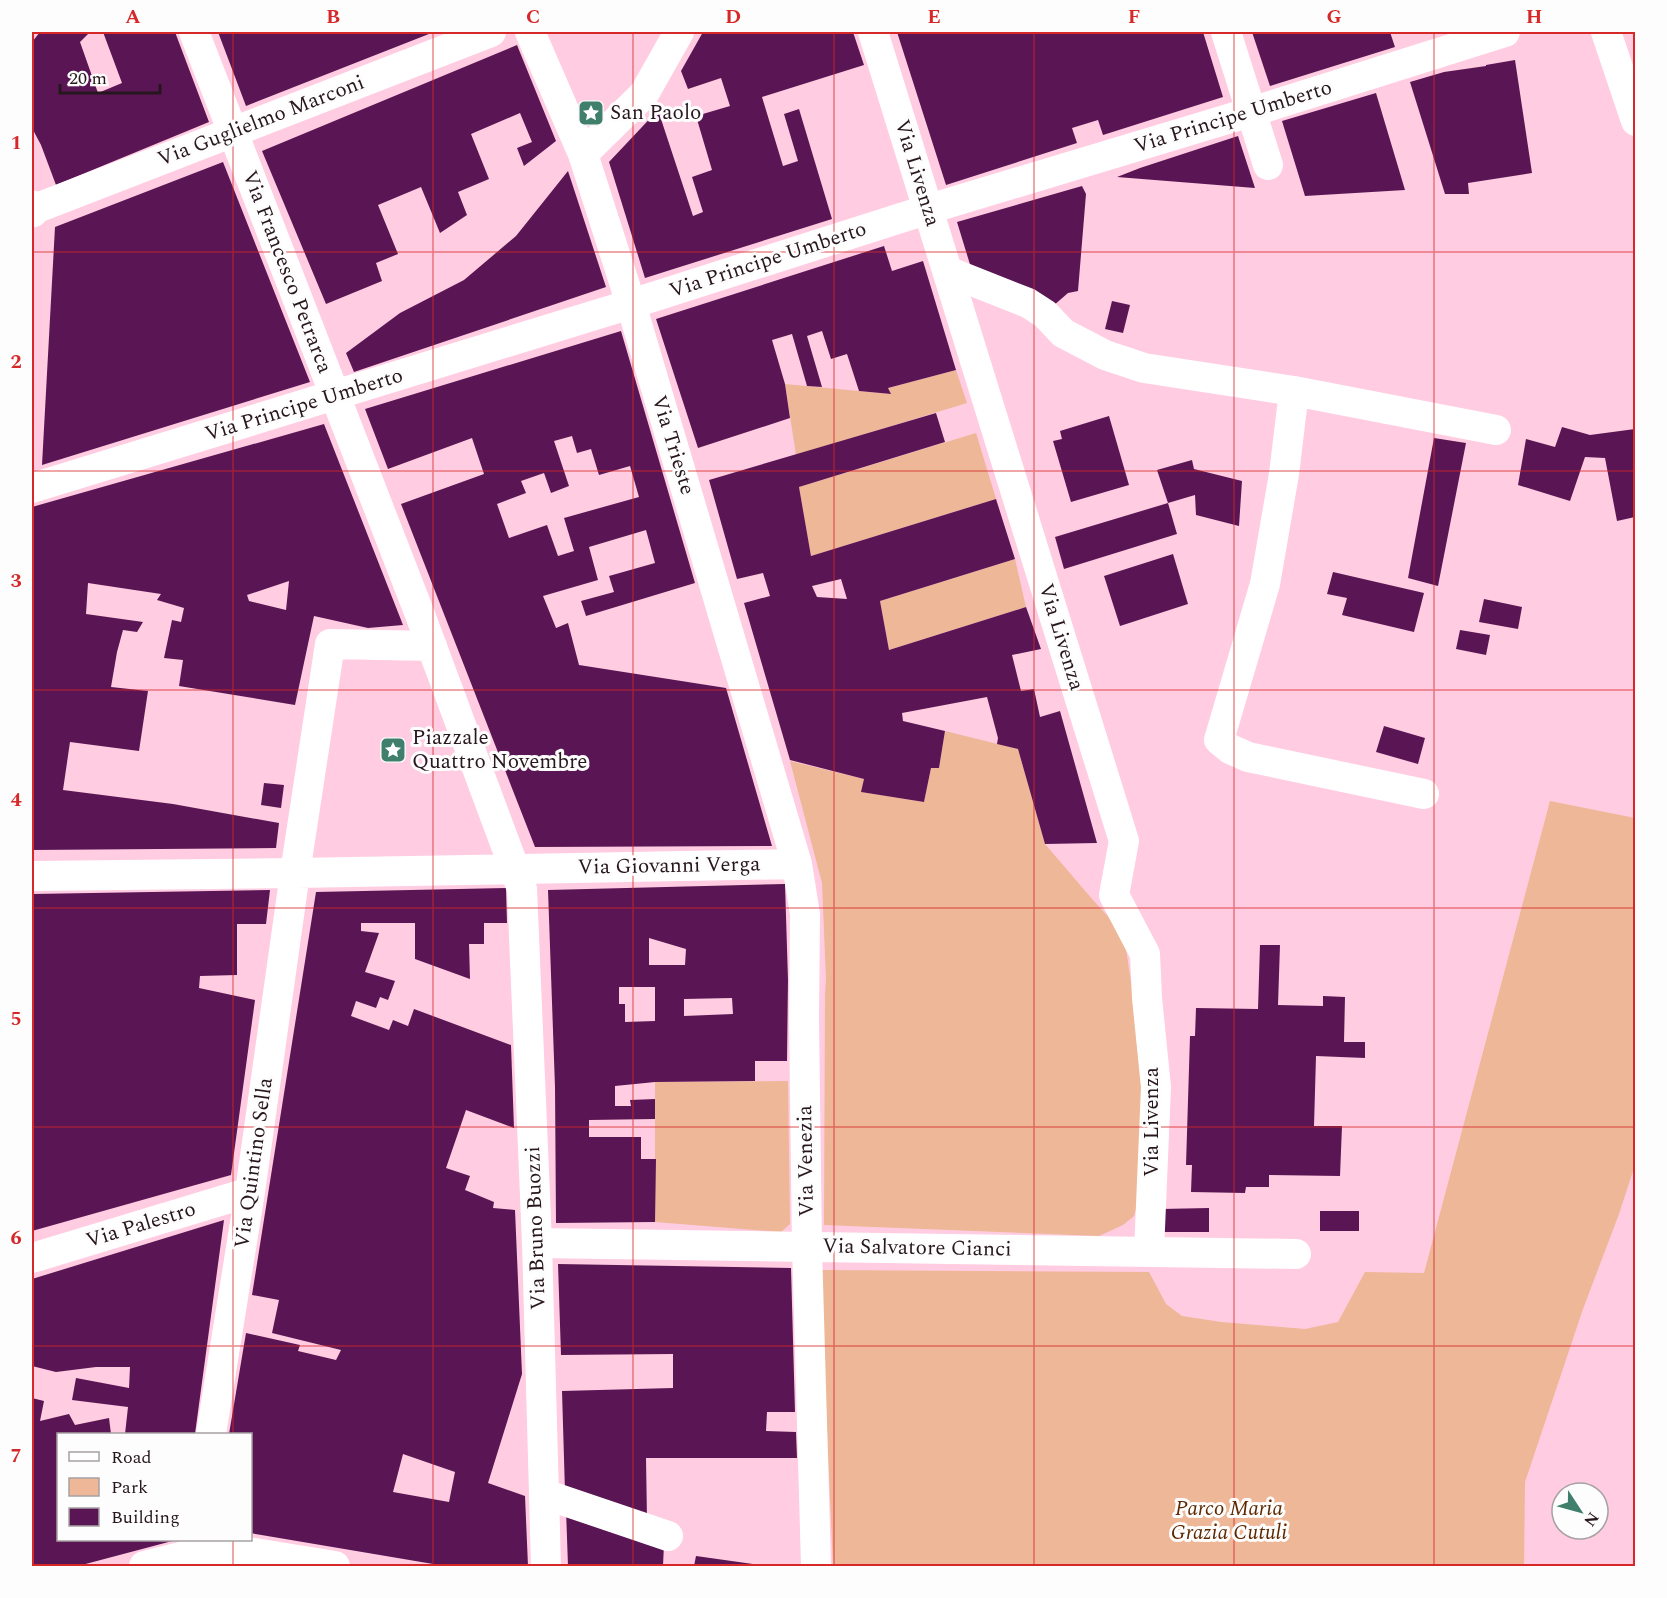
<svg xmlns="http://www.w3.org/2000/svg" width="1667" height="1598" font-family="Spectral,serif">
	<rect width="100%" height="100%" fill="#ffcce1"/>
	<path fill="#eeb797" d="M956,370l11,33 -171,52 -11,-71 105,10 -2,-6z
		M976,433l20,66 -185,57 -12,-69z
		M1015,559l11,48 -137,43 -9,-49z
		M945,731l73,18 27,95 48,56 22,24 11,25 19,125 -6,125 -5,17 -11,9 -24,11 -275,-11 1,-230 1,-16 -4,-96 -32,-122 74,18 -2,13 62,10 7,-34h8z
		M1550,801l85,17v347l-16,49 -36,95 -58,173 -1,84h-691l-13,-296 329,2 17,32 16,12 39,6 84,7 33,-7 27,-50 59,1z
		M788,1081l2,143 -9,8 -126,-10v-140z"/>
	<path fill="#5a1654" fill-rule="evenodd" d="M40,32h50l-10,10 18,51 24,-10 -19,-51h72l34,90 -153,63 -15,-40 -9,-17v-86z
		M218,32h216l-188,74z
		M703,32h150l11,33 -102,32 21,69 15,-5 -14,-47 15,-5 33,110 -187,59 -36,-116 49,-52 35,106 10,-4 -11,-35 20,-7 -16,-54 34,-10 -9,-28 -33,11 -7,-18z
		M897,32h306l20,65 -120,38 -5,-15 -26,8 5,15 -131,42z
		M1252,32h138l5,15 -125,39z
		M517,45l39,96 -32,25 -7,-18 15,-6 -12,-29 -49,21 18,45 -31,13 9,23 -27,18 -19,-46 -43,18 20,49 -22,9 6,18 -56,23 -64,-153z
		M1515,60l17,113 -64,10 1,11h-24l-35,-112 34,-10 42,-6v-1z
		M1376,93l29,97 -100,6 -23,-75z
		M1238,136l17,52 -138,-11 23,-9z
		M223,162l87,220 -268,83 13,-238z
		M568,171l38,116 -252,85 -8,-19 54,-40 64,-33 52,-44z
		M1082,186l4,8 -8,97 -10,2 -15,13 -81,-35 -15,-49z
		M884,246l8,25 31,-10 33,109 -68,18 3,6 -32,-3 -12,-37 -16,5 -9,-28 -15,5 15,51 -15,-1 -15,-52 -20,6 13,44 5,34 -92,30 -42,-129z
		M1112,301l18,4 -7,28 -18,-4z
		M621,331l74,252 -109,33 -5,-15 33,-9 -5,-16 46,-13 -9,-33 -57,17 9,33 -55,16 13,32 12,-5 11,42 147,23 46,158 -237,1 -134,-343 83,-30 -12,-36 -84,31 -23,-60zM572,436l5,17 14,-4 8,26 31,-9 9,31 -75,21 10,33 -16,5 -11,-31 -38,13 -12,-34 29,-11 -5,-12 23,-8 7,20 18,-7 -15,-45z
		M936,413l9,29 -146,45 12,69 185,-57 19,60 -135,42 9,49 137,-43 15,42 -29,6 9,36 13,-2 6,28 20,-6 37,132 -52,1 -27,-95 -21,-5 1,-6 -11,-41 -85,16 1,8 42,10 -6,37h-8l-7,34 -63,-10 3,-13 -74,-19 -46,-157 26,-7 -7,-23 -26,6 -28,-99zM841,579l6,20 -30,-2 -5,-11z
		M1109,416l20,69 -58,17 -18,-61 9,-2 -2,-8z
		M324,424l79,201 -35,3 -54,-12 -19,89 -116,-19 4,-26 -19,-2 8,-38 9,2 3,-14 -27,-8 4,-6 -73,-11 -2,31 57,8 -6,10 -14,-2 -6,22 -6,35 37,4 -9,60 -69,-9 -7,48 110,14 106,19 -3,25 -244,2v-343zM289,581l-3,29 -37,-9 -2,-6z
		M1562,427l28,8 45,-6v88l-18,4 -12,-63 -20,-1 -15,44 -52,-16 8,-46 29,8z
		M1434,438l32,5 -28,143 -30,-8z
		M1192,460l2,9 48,12 -3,45 -43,-11 -1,-20 -27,8 -11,-33z
		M1168,503l9,31 -113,35 -9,-32z
		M1173,554l15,50 -68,22 -16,-50z
		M1333,572l91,21 -10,39 -72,-17 5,-17 -20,-4z
		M1484,599l38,8 -4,22 -39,-7z
		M1460,630l30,5 -4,20 -30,-6z
		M1384,726l41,12 -7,26 -42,-12z
		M264,783l20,2 -3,23 -20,-3z
		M785,884l3,96 -1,81h-32v20l-100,1 -40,4v20h16l-1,-6 25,-1v20l-66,1v17h52v22h15l-1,63 -99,1 -1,-136 -7,-197zM649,938l37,11 -1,16h-36zM619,987h36v34l-30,1v-18h-6zM732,998l1,16 -49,2v-17z
		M506,888l1,35h-23v21h-15l1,35 -55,-20v-36h-54v8l18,2 -14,39 30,9 -7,19 -8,-3 -4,11 -20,-7 -5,15 38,14 4,-10 15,6 6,-17 97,36 3,83 -48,-18 -20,58 24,8 -5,14 29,12 -1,6 22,2 7,164 -34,109 37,13 3,70h-83l-195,-33v-99h-21l17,-101 54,12 -2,6 38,9 5,-10 -69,-17 7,-33 -27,-5 64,-403zM403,1454l52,18 -6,30 -56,-10z
		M270,890l-4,34h-29v51l-37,1 -1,12 56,12 -24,175 -199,56v-337z
		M1260,945h20l-2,60 45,1v-10l22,1 -1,45h21v16l-49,-2 -2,70h28l-2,50 -71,-1v12h-23l-1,6 -54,-1 1,-27h-6l4,-129h5l1,-28 62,1z
		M1209,1208v24h-48v-23z
		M1320,1211h39v20h-39z
		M224,1220l-29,214h-70l3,-27 -56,-7 4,-22 53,10 1,-21h-34l-40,5 -24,-6v-87z
		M558,1264l233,4 4,144h-28l-1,19 30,1 1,26h-151l1,62 -82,-28 -3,-101 111,-3v-34l-112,1z
		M32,1398l12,3 -4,20 29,-7 6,11 34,-7 2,16h-53v106h118l-98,26h-46z
		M566,1510l98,34 -1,22h-95z
		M696,1556l64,9v1h-66z"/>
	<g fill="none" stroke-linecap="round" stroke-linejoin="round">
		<path stroke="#fff" stroke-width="30" d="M194,32l225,580 103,277 15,354 9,323
			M530,32l53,122 48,150 166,560 8,50 -1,105 3,227 9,320
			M873,32l251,809 -10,54 31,59 2,44 9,89 -7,165
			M1226,32l42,133
			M1606,32l30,89
			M583,154l61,-60 35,-62
			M32,210l459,-178
			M947,271l81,32 17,11 18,19 42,22 39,13 150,23 202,39
			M1294,391l-10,83 -19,110 -46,156 11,9 18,8 176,37
			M32,488l599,-184 298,-95 322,-97 254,-80
			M32,876l263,-3 35,-229 102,2
			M537,1243l759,11
			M32,1258l218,-66
			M211,1434l39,-242 45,-319 502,-9
			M544,1494l124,42
			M144,1566l48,-12 31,-6 112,18"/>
		<path stroke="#fff" stroke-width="33" d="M32,207v4"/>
	</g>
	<path fill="none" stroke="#d62828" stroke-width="1.5" stroke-opacity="0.55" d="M233,32v1402M433,32v1534M633,32v1534M834,32v1534M1034,32v1534M1234,32v1534M1434,32v1534M32,252h1604M32,471h1604M32,690h1604M32,908h1604M32,1127h1604M32,1346h1604M233,1540v26"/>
	<defs>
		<g id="sight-square" transform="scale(1.35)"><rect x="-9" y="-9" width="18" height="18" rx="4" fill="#407f6c" stroke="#fdfdfd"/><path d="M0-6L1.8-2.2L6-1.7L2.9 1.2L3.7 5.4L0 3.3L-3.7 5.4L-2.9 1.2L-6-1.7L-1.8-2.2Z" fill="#fff"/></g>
	</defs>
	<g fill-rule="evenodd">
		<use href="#sight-square" x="591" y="113"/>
		<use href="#sight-square" x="393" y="750"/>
	</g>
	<g text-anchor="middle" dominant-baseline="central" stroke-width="6" stroke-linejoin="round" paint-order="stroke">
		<g font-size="21" fill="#27161d" stroke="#fdfdfd" text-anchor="start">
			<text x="610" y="113">San Paolo</text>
			<text x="412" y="738">Piazzale<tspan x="412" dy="24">Quattro Novembre</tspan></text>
		</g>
		<g font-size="21" fill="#27161d" stroke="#fdfdfd">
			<text transform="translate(1233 117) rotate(-17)">Via Principe Umberto</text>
			<text transform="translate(261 121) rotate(-21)">Via Guglielmo Marconi</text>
			<text transform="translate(917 173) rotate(73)">Via Livenza</text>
			<text transform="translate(768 260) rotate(-18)">Via Principe Umberto</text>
			<text transform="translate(287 272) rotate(69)">Via Francesco Petrarca</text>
			<text transform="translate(304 405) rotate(-17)">Via Principe Umberto</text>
			<text transform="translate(673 445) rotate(73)">Via Trieste</text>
			<text transform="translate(1061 637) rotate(73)">Via Livenza</text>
			<text transform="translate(669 866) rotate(-1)">Via Giovanni Verga</text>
			<text transform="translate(1152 1122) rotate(-90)">Via Livenza</text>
			<text transform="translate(806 1161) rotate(-91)">Via Venezia</text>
			<text transform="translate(254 1163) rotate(-82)">Via Quintino Sella</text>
			<text transform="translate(141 1225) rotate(-17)">Via Palestro</text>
			<text transform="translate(536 1228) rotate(-92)">Via Bruno Buozzi</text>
			<text transform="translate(917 1248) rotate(1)">Via Salvatore Cianci</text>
		</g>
		<g font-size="21" font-style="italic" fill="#5e2800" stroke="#fdfdfd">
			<text x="1229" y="1509">Parco Maria<tspan x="1229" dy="24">Grazia Cutuli</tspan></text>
		</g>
	</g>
	<rect width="1667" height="1598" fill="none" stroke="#fdfdfd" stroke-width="66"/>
	<rect x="57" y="1433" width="195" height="108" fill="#fdfdfd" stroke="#a7a1a3" stroke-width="1.5"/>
	<rect x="69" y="1452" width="30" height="9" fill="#ffffff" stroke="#a7a1a3" stroke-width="1.5"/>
	<text x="111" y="1463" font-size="18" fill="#27161d">Road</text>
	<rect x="69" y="1478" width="30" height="18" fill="#eeb797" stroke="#a7a1a3" stroke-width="1.5"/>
	<text x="111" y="1493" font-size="18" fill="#27161d">Park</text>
	<rect x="69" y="1508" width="30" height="18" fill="#5a1654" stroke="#a7a1a3" stroke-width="1.5"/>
	<text x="111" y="1523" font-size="18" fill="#27161d">Building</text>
	<g transform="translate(1580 1511) rotate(126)"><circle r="28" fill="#fdfdfd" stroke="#a7a1a3" stroke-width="1.5"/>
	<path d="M0-4.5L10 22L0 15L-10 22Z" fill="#407f6c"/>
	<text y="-9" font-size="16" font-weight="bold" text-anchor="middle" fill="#27161d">N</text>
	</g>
	<path d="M60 84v9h100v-9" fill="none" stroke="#27161d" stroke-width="3"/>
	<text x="69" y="84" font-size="18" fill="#27161d" stroke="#fdfdfd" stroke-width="4.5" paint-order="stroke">20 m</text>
	<rect x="33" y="33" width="1601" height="1532" fill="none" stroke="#d62828" stroke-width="2"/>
	<g font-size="20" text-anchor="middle" font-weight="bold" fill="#d62828">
		<text x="133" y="23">A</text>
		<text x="333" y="23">B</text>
		<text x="533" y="23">C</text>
		<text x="733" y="23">D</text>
		<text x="934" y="23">E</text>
		<text x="1134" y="23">F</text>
		<text x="1334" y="23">G</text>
		<text x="1534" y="23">H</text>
		<text x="16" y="149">1</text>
		<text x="16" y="368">2</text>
		<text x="16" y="587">3</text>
		<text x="16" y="806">4</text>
		<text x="16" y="1025">5</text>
		<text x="16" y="1244">6</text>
		<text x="16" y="1462">7</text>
	</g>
</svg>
